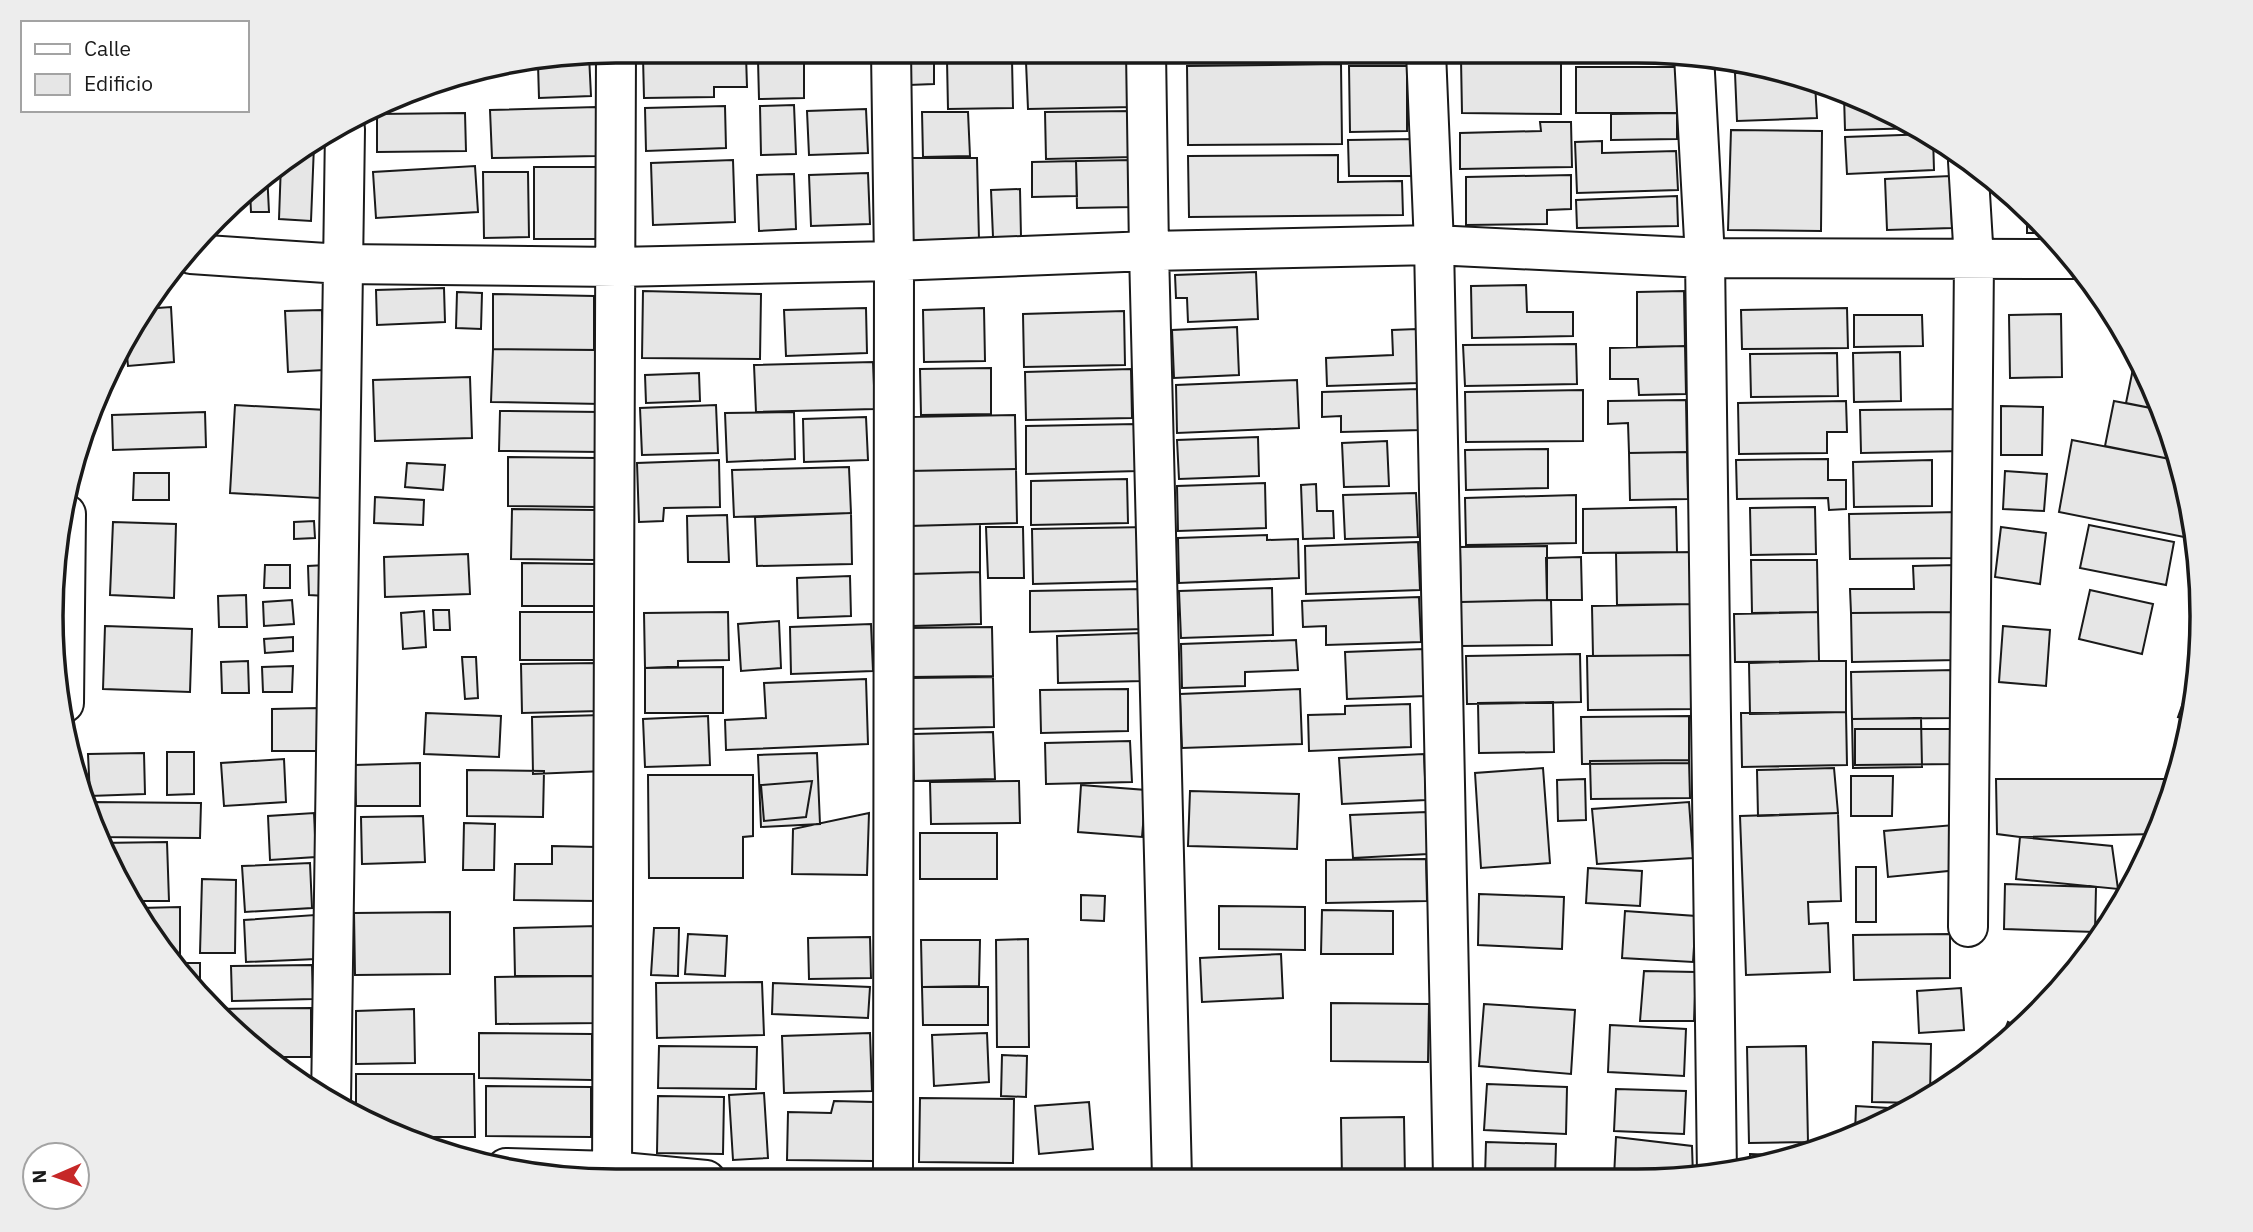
<svg xmlns="http://www.w3.org/2000/svg" width="2253" height="1232" font-family="'IBM Plex Sans',sans-serif">
	<rect width="100%" height="100%" fill="#fff"/>
	<path fill="#e6e6e6" stroke="#1a1a1a" stroke-width="2" d="M756,51h36v2h-36z
		M810,51h53v1l-53,2z
		M910,51h111l-111,3z
		M1043,51h84v5l-84,2z
		M1173,51l113,1v5l-113,1z
		M1292,52h51v3l-51,1z
		M1350,52h65v9h-65z
		M1572,52h75v9h-75z
		M589,55l2,41 -52,2 -1,-34z
		M746,55l1,32h-33v10l-70,1 -1,-41z
		M934,56v28l-25,1v-28z
		M804,59v39l-45,1 -1,-39z
		M1012,59l1,49 -65,1 -1,-49z
		M1461,59h100v55l-99,-1z
		M1132,60l2,47 -106,2 -2,-47z
		M1341,64l1,80 -154,1 -1,-79z
		M1349,66h58v65l-57,1z
		M1576,67h101v46h-101z
		M1787,71l28,12 2,35 -80,3 -2,-48z
		M465,76l1,6 -42,4 10,-5z
		M1844,95l75,31 2,2 -76,2z
		M794,105l2,49 -35,1 -1,-49z
		M725,106l1,42 -80,3 -1,-43z
		M596,107l1,49 -105,2 -2,-48z
		M866,109l2,44 -59,2 -2,-44z
		M1133,111l1,46 -88,2 -1,-47z
		M922,112h46l2,44 -47,1z
		M465,113l1,38 -89,1v-38z
		M1677,113v26l-66,1v-26z
		M1540,122h31l1,45 -112,2v-36l81,-2z
		M1731,130l91,1 -1,100 -93,-1z
		M1930,134l3,2 1,34 -87,4 -2,-37z
		M1418,139v37h-69l-1,-36z
		M1602,141v12l74,-2 2,39 -101,3 -2,-51z
		M314,145l-3,76 -32,-2 2,-56z
		M1338,155v27l64,-1 1,34 -214,2 -1,-61z
		M907,158h70l2,82 -69,1z
		M733,160l2,62 -82,3 -2,-62z
		M1132,160l1,47 -56,1 -1,-47z
		M1076,161l1,35 -45,1v-35z
		M475,166l3,46 -102,6 -3,-46z
		M534,167h63l1,72h-64z
		M267,172l2,40h-18l-1,-21z
		M483,172h45l1,65 -45,1z
		M868,173l2,51 -59,2 -2,-51z
		M794,174l2,55 -37,2 -2,-56z
		M1571,175v34l-24,1v14l-81,1v-48z
		M1950,176l2,52 -65,2 -2,-51z
		M1020,189l1,48h-28l-2,-47z
		M1677,196l1,30 -101,2 -1,-28z
		M2027,209l22,24h-22z
		M1256,272l2,47 -70,3 -1,-24h-11l-1,-23z
		M1526,285l1,27h46v24l-101,2 -1,-52z
		M444,288l1,34 -68,3 -1,-35z
		M643,291l118,3 -1,65 -118,-1z
		M1684,291l1,55 -48,1v-55z
		M457,292l25,1 -1,36 -25,-1z
		M493,294l101,2v54l-101,-1z
		M171,307l3,55 -46,4 -2,-21 17,-36z
		M866,308l1,45 -81,3 -2,-46z
		M984,308l1,53 -61,1 -1,-52z
		M1847,308l1,40 -106,1 -1,-39z
		M322,310l2,60 -36,2 -3,-61z
		M1124,311l1,54 -101,2 -1,-53z
		M2061,314l1,63 -52,1 -1,-63z
		M1854,315h68l1,31 -69,1z
		M1237,327l2,48 -65,3 -2,-48z
		M1417,329l1,54 -91,3 -1,-28 67,-3 -1,-25z
		M1576,344l1,40 -112,2 -2,-41z
		M1685,346l1,48 -47,1 -1,-16h-28v-31z
		M493,349l109,1v54l-111,-2z
		M1900,352l1,49 -47,1 -1,-49z
		M1837,353l1,43 -87,1 -1,-43z
		M2135,359l5,1 4,6 17,44 -35,-7z
		M873,362l2,47 -119,3 -2,-47z
		M991,368v46l-70,1 -1,-46z
		M1131,369l1,49 -106,2 -1,-48z
		M699,373l1,28 -54,2 -1,-28z
		M470,377l2,61 -97,3 -2,-61z
		M1297,380l2,48 -122,5 -1,-48z
		M1419,389l2,41 -80,2v-16l-19,1v-25z
		M1583,390v51l-117,1 -1,-50z
		M1686,400l1,52 -58,1 -1,-30 -20,1v-23z
		M1846,401l1,31h-20v21l-88,1 -1,-51z
		M2114,401l47,9 19,51 -75,-15z
		M235,405l91,5 -6,88 -90,-5z
		M716,405l2,48 -76,2 -2,-47z
		M2001,406l42,1 -1,48h-41z
		M1964,409v42l-103,2 -1,-43z
		M500,411l102,1v40l-103,-1z
		M205,412l1,35 -93,3 -1,-35z
		M794,412l1,47 -68,3 -2,-49z
		M1015,415l1,54 -108,2 -1,-54z
		M866,417l2,43 -64,2 -1,-43z
		M1137,424l1,47 -112,3v-48z
		M1258,437l1,39 -80,3 -2,-39z
		M2072,440l108,21 14,78 -135,-27z
		M1387,441l2,45 -45,1 -2,-44z
		M1548,449v39l-82,2 -1,-40z
		M1687,452l1,47 -58,1 -1,-47z
		M508,457l90,1v49l-90,-1z
		M1828,459v21h18v29l-17,1 -1,-12 -91,1 -1,-39z
		M719,460l1,47 -56,1 -1,13 -24,1 -2,-59z
		M1932,460v46l-78,1 -1,-45z
		M407,463l38,2 -2,25 -38,-3z
		M849,467l2,46 -117,4 -2,-47z
		M1016,469l1,54 -108,3 -1,-55z
		M2005,471l42,3 -3,37 -41,-2z
		M134,473h35v27h-36z
		M1127,479l1,44 -97,2v-44z
		M1265,483l1,45 -88,3 -1,-45z
		M1316,484l1,27h16l1,27 -31,1 -2,-54z
		M1416,493l2,44 -73,2 -2,-44z
		M1576,495v48l-110,2 -1,-47z
		M375,497l49,3 -1,25 -49,-2z
		M1676,507l1,45 -94,1v-44z
		M1815,507l1,47 -65,1 -1,-47z
		M512,509l83,1v50l-84,-1z
		M1961,512l1,46 -112,1 -1,-45z
		M851,513l1,51 -95,2 -2,-49z
		M727,515l2,47h-41l-1,-46z
		M314,521l1,17 -21,1v-17z
		M113,522l63,2 -2,74 -64,-3z
		M980,524v48l-70,2 -1,-48z
		M2089,525l85,17 -8,43 -86,-17z
		M986,527h37l1,51h-36z
		M1148,527l1,54 -116,3 -1,-55z
		M2001,527l45,6 -6,51 -45,-7z
		M1267,535v5l31,-1 1,39 -120,5 -1,-45z
		M1418,542l2,48 -114,4 -1,-48z
		M1547,546v54l-86,2 -1,-55z
		M1694,552v52l-77,1 -1,-52z
		M468,554l2,40 -85,3 -1,-40z
		M1581,557l1,43h-35l-1,-42z
		M1751,560h66l1,52 -66,1z
		M522,563l75,1v42h-75z
		M265,565h25v23h-26z
		M326,565v31l-17,-1 -1,-29z
		M1957,565v47l-106,1 -1,-24h64l-1,-23z
		M980,572l1,52 -70,2 -1,-52z
		M850,576l1,40 -53,2 -1,-40z
		M1272,588l1,47 -92,3 -2,-47z
		M1144,589l1,40 -115,3v-41z
		M2090,590l63,14 -11,50 -63,-15z
		M246,595l1,32h-28l-1,-31z
		M1419,597l2,45 -95,3v-19l-23,1 -1,-26z
		M292,600l2,24 -30,2 -1,-24z
		M1551,600l1,45 -91,1v-44z
		M1694,604l1,51 -102,1 -1,-50z
		M433,610h16l1,20h-16z
		M424,611l2,36 -23,2 -2,-36z
		M520,612h79v48h-79z
		M728,612l1,48 -51,1v6l-33,1 -1,-55z
		M1818,612l1,49 -84,1 -1,-48z
		M1957,612v48l-105,2 -1,-49z
		M779,621l2,47 -40,3 -3,-47z
		M871,624l2,47 -82,3 -1,-47z
		M105,626l87,3 -2,63 -87,-3z
		M2003,626l47,4 -4,56 -47,-4z
		M992,627l1,49 -83,1 -1,-49z
		M1141,633l2,48 -85,2 -1,-47z
		M293,637v14l-28,2 -1,-14z
		M1296,640l2,30 -53,2v14l-63,2 -1,-44z
		M1424,649l2,47 -79,3 -2,-47z
		M1580,654l1,48 -114,2 -1,-48z
		M1697,655l1,54 -110,1 -1,-54z
		M462,657h14l2,41 -13,1z
		M2198,660l-1,29 -7,32 -12,-4z
		M248,661l1,32h-27l-1,-31z
		M1819,661h27v51l-96,2 -1,-51z
		M599,663l1,48 -78,2 -1,-49z
		M293,666l-1,26h-29l-1,-25z
		M723,667v46h-78v-45z
		M1955,670l1,48 -104,1 -1,-47z
		M993,677l1,50 -83,2 -1,-51z
		M866,679l2,65 -142,6 -1,-30 41,-2 -2,-35z
		M1128,689v42l-87,2 -1,-43z
		M1300,689l2,55 -120,4 -2,-54z
		M1553,702l1,50 -75,1 -1,-50z
		M1410,704l1,43 -102,4 -1,-36 37,-1v-8z
		M319,708v43h-47v-42z
		M1846,712l1,53 -105,2 -1,-54z
		M426,713l75,3 -2,41 -75,-3z
		M602,715l2,56 -71,3 -1,-57z
		M708,716l2,49 -65,2 -2,-48z
		M1689,716v47l-107,1 -1,-47z
		M1921,718l1,49 -69,1 -1,-49z
		M1855,729h102l1,35 -103,1z
		M993,732l2,47 -81,2 -1,-47z
		M1130,741l2,41 -86,2 -1,-41z
		M167,752h27v42l-27,1z
		M144,753l1,41 -55,2 -2,-42z
		M817,753l3,71 -59,3 -3,-72z
		M1424,754l2,46 -84,4 -3,-46z
		M284,759l2,43 -62,4 -3,-43z
		M1689,760l1,38 -99,1 -1,-38z
		M420,763v43h-64l-1,-41z
		M1543,768l7,95 -69,5 -6,-95z
		M1834,768l4,45 -80,3 -1,-46z
		M467,770l77,1 -1,46 -76,-1z
		M648,775h105v61l-10,1v41h-94z
		M1851,776h42l-1,40h-41z
		M1585,779l1,41 -28,1 -1,-41z
		M1996,779h168v36l-8,19 -136,3 -23,-3z
		M812,781l-6,36 -42,4 -3,-36z
		M1019,781l1,42 -89,1 -1,-42z
		M1081,785l65,5 -4,47 -64,-5z
		M1190,791l109,3 -2,55 -109,-3z
		M91,802l110,1 -1,35 -103,-1 -6,-18z
		M1689,802l4,56 -96,6 -5,-55z
		M1426,812l2,42 -75,4 -3,-43z
		M314,813l2,44 -46,3 -2,-44z
		M869,813l-2,62 -75,-1 1,-45z
		M1838,813l3,88 -33,1 1,22 19,-1 2,49 -84,3 -6,-159z
		M423,816l2,46 -63,2 -1,-47z
		M464,823l31,1 -1,46h-31z
		M1954,825l4,45 -70,7 -4,-46z
		M920,833h77v46h-77z
		M2020,837l92,9 6,43 -102,-10z
		M167,842l2,59h-32l-37,-58z
		M552,846l45,1v54l-83,-1 1,-36h37z
		M1426,859l1,42 -101,2v-43z
		M310,863l2,45 -67,4 -3,-46z
		M1856,867h20v55h-20z
		M1588,868l54,3 -2,35 -54,-3z
		M202,879l34,1 -1,73h-35z
		M2005,884l91,3 -1,45 -91,-3z
		M1479,894l85,3 -2,52 -84,-4z
		M1081,895l24,1 -1,25 -23,-1z
		M1219,906l86,1v43l-86,-1z
		M180,907v49h-9l-30,-48z
		M1322,910l71,1v43h-72z
		M1625,911l71,5 -3,46 -71,-4z
		M450,912v62l-95,1 -1,-62z
		M315,915l1,44 -70,3 -2,-42z
		M598,926v50h-83l-1,-48z
		M654,928h25l-1,48 -27,-1z
		M688,934l39,2 -2,40 -40,-2z
		M1950,934v44l-96,2 -1,-45z
		M870,937l1,41 -62,1 -1,-41z
		M1028,939l1,108h-32l-1,-107z
		M921,940h59l-1,46 -57,1z
		M1281,954l2,44 -81,4 -2,-44z
		M175,963h25v33l-9,-7z
		M312,965l1,34 -81,2 -1,-35z
		M1644,971l52,1 -2,49h-54z
		M598,976l1,47 -103,1 -1,-47z
		M762,982l2,53 -107,3 -1,-55z
		M773,983l97,4 -2,31 -96,-4z
		M922,987h66v38h-65z
		M1961,988l3,42 -45,3 -2,-42z
		M1331,1003l98,1 -1,58 -97,-1z
		M1484,1004l91,6 -4,64 -92,-8z
		M311,1008v49h-36l-60,-48z
		M414,1009l1,54 -59,1v-53z
		M2008,1022l10,5 -19,17z
		M1610,1025l76,4 -2,47 -76,-4z
		M479,1033l113,1v46l-113,-2z
		M870,1033l2,58 -88,2 -2,-57z
		M987,1033l2,49 -55,4 -2,-51z
		M1873,1042l58,2 -1,52 -14,7 -44,-1z
		M659,1046l98,1 -1,42 -98,-1z
		M1806,1046l2,96 -59,1 -2,-96z
		M1002,1055l25,1 -1,41 -25,-1z
		M356,1074h118l1,63h-65l-54,-22z
		M1487,1084l80,3 -1,47 -82,-4z
		M486,1086l105,1v50l-105,-1z
		M1616,1089l70,2 -2,43 -70,-3z
		M764,1093l4,65 -35,2 -4,-65z
		M658,1096l66,1 -1,57 -66,-1z
		M920,1098l94,1 -1,64 -94,-1z
		M834,1101l40,1 -1,59 -86,-1 1,-48 43,1z
		M1089,1102l4,47 -54,5 -4,-48z
		M1856,1106l32,2v9l-33,17z
		M1404,1117l1,60 -63,1 -1,-60z
		M1616,1137l76,9 1,31h-79z
		M1486,1142l70,2 -1,33h-70z
		M1750,1154l46,2 -46,11z"/>
	<g fill="none" stroke-linecap="round" stroke-linejoin="round">
		<g stroke="#1a1a1a" stroke-width="42">
			<path id="minor" d="M891,51l3,210 -1,918
				M1146,51l3,200 23,927
				M1426,52l8,193 19,932
				M1694,55l11,203 12,917
				M191,254l150,10 276,3 277,-6 255,-10 285,-6 271,13 368,1
				M64,703l2,-189
				M1968,927l6,-667 -6,-99
				M331,1103l14,-974
				M506,1168l105,3 95,9
				M612,1180l4,-1129"/>
		</g>
		<use href="#minor" stroke="#fff" stroke-width="38"/>
	</g>
	<path d="M0 0H2253V1232H0ZM616 63H1637A553 553 0 0 1 2190 616V616A553 553 0 0 1 1637 1169H616A553 553 0 0 1 63 616V616A553 553 0 0 1 616 63Z" fill="#ededed" fill-rule="evenodd"/>
	<path fill="none" stroke="#1a1a1a" stroke-width="3.5" d="M616 63H1637A553 553 0 0 1 2190 616V616A553 553 0 0 1 1637 1169H616A553 553 0 0 1 63 616V616A553 553 0 0 1 616 63Z"/>
	<rect x="21" y="21" width="228" height="91" fill="#ffffff" stroke="#a3a3a3" stroke-width="2"/>
	<rect x="35" y="44" width="35" height="10" fill="#ffffff" stroke="#a3a3a3" stroke-width="2"/>
	<text x="84" y="56" font-size="21" fill="#1a1a1a">Calle</text>
	<rect x="35" y="74" width="35" height="21" fill="#e6e6e6" stroke="#a3a3a3" stroke-width="2"/>
	<text x="84" y="91" font-size="21" fill="#1a1a1a">Edificio</text>
	<g transform="translate(56 1176) rotate(268)"><circle r="33" fill="#ffffff" stroke="#a3a3a3" stroke-width="2"/>
	<path d="M0-5L12 26L0 18L-12 26Z" fill="#c62828"/>
	<text y="-10" font-size="19" font-weight="bold" text-anchor="middle" fill="#1a1a1a">N</text>
	</g>
</svg>
